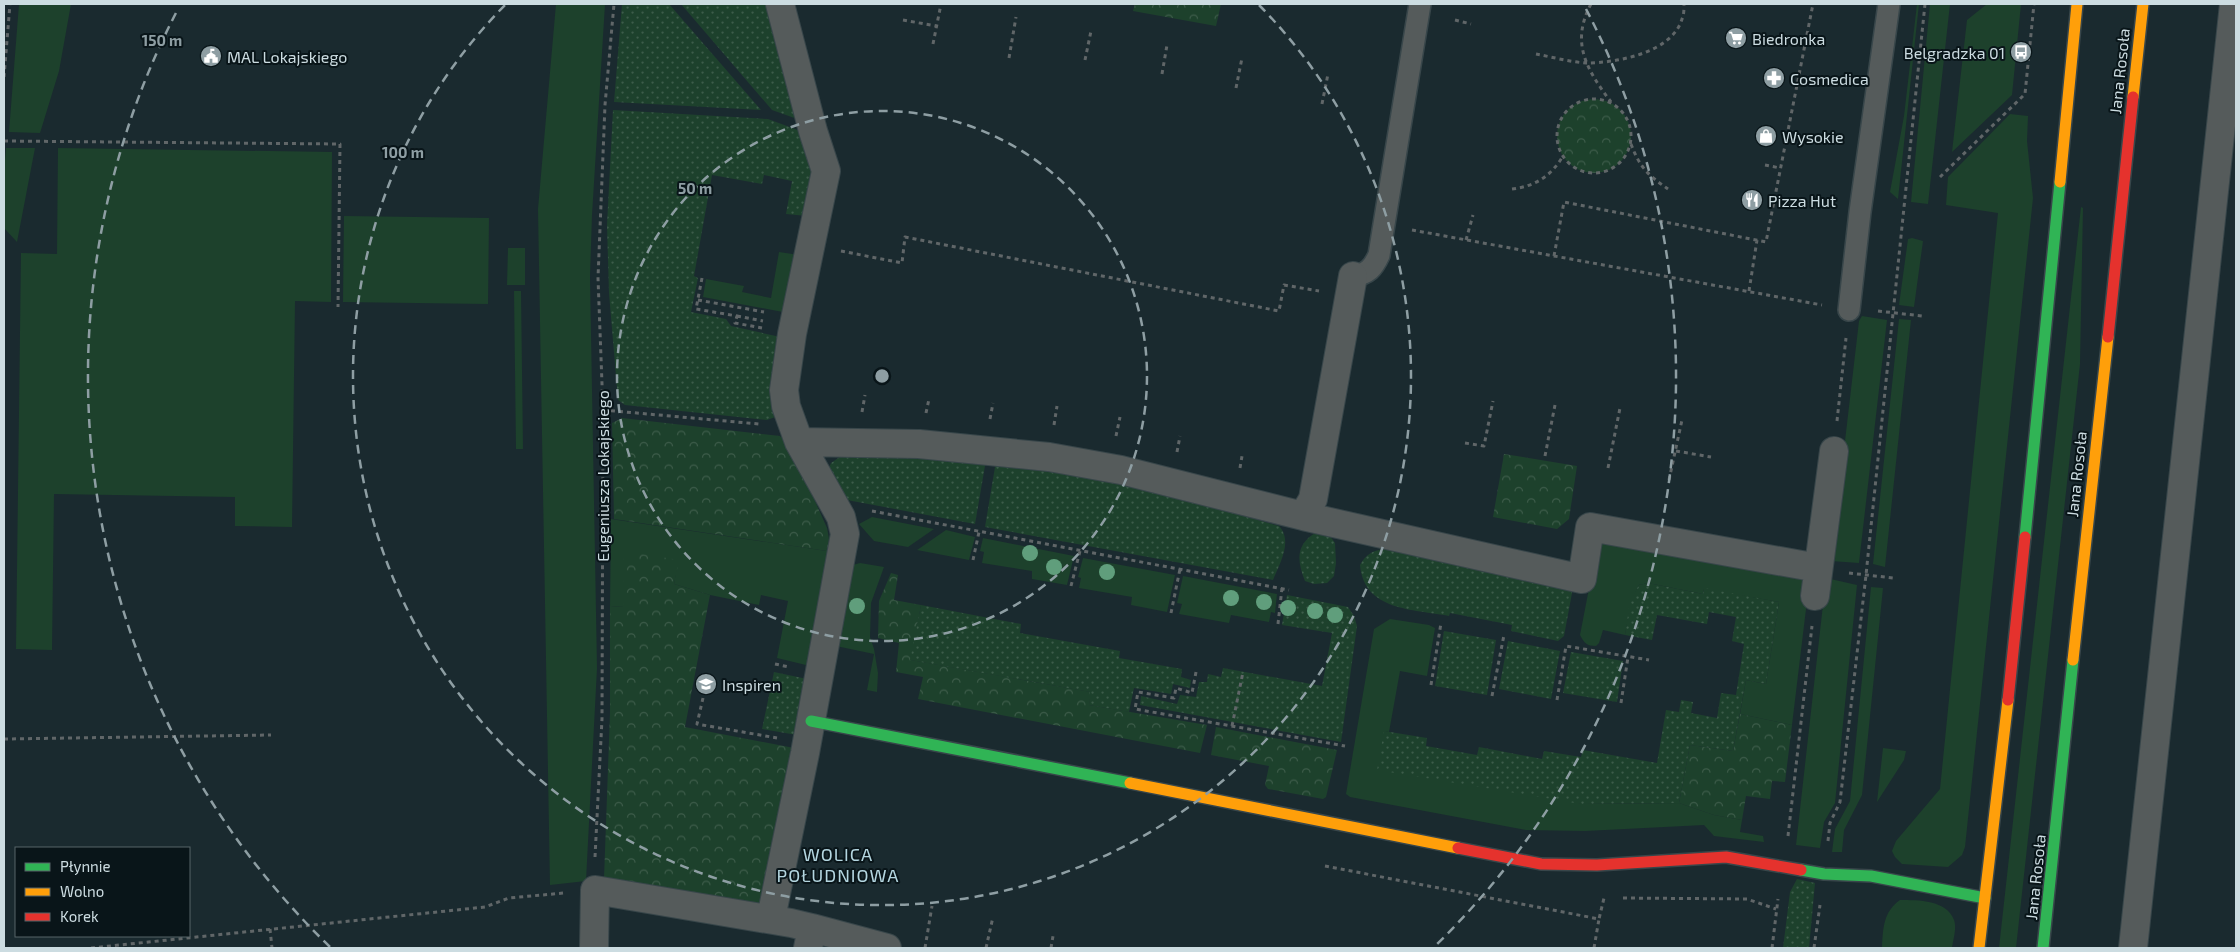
<svg xmlns="http://www.w3.org/2000/svg" width="2240" height="952" font-family="'Exo 2',sans-serif">
	<defs>
		<pattern id="forest-crowns" width="20" height="18" patternUnits="userSpaceOnUse" patternTransform="scale(1.25)"><rect width="20" height="18" fill="#1d412c"/><path d="M2 6a3 3 0 1 1 6 0M12 15a3 3 0 1 1 6 0" fill="none" stroke="#3d5c4a"/></pattern>
		<pattern id="garden-dots" width="8" height="8" patternUnits="userSpaceOnUse" patternTransform="scale(1.25)"><rect width="8" height="8" fill="#1d412c"/><path d="M2 2h.1M6 6h.1" fill="none" stroke="#3d5c4a" stroke-width="1.8" stroke-linecap="round"/></pattern>
	</defs>
	<rect width="100%" height="100%" fill="#1a2a2f"/>
	<path fill="#1d412c" d="M19,4h52l-12,67 -19,62 -31,-1z
		M556,4h49l-13,211 -2,62 7,391 -11,213 -36,4 -12,-676z
		M1917,4h2l-21,195 -8,-7 14,-76z
		M1930,4h20l-22,200 -17,-2z
		M1987,4h34l-9,91 -60,57 15,-132z
		M2010,114l18,2 -1,25 6,57 -68,649 -3,8 -14,12 -46,-3 -7,-7 -3,-6 4,-10 44,-52 58,-576 -52,-8 2,-28z
		M6,148h29l-18,94 -13,-14v-58z
		M58,148l274,4 -1,150 -36,-1 -3,226 -57,-1v-29l-181,-3 -2,156 -36,-1 5,-396 36,1z
		M2081,207l2,1 -3,156 -64,584h-17z
		M344,216l145,2 -1,86 -145,-2z
		M1912,238l11,3 -9,66 -15,-2 9,-66z
		M508,248h17v37h-18z
		M779,252l20,3 -11,58 -85,-16 3,-18 38,7 -2,6 29,6z
		M514,291h7l2,158h-7z
		M1862,316l25,4 -28,243 -28,-2 28,-240z
		M1899,319l12,1 -26,247 -12,-3z
		M872,517l62,12 -26,18 -34,-6 -15,-17z
		M611,519l216,32v25l-17,90 -33,-8 11,-57 -27,-6 -2,10 -49,-10 -36,-11 4,-24 -55,47 -13,-1z
		M946,530l29,7 -6,23 -52,-10z
		M983,538l91,18 -7,29 -35,-6v-8l-50,-8 2,-11 -4,-1z
		M1602,542l208,34 -18,149 -52,-11 6,-34 20,4 13,-82 -75,-13 -1,5 -55,-11 -9,2 -8,16 -6,34 -22,-5 -4,13 -3,3c-9,0 -12,-3 -16,-11l17,-88z
		M1083,558l92,17 -8,37 -36,-7 1,-8 -53,-9 2,-10 -3,-1z
		M860,563l24,4 -13,36 -1,34 4,12 4,24 -1,19 -10,-2 7,-36 -38,-8 17,-81z
		M1183,576l94,18 -2,19 -4,-1 -2,10 -38,-7 -2,8 -50,-9 3,-10 -5,-1z
		M1826,578l31,7 -22,218 -11,19 -4,26 -24,-3z
		M1871,587l12,1 -21,207 -18,35 -2,22h-10l3,-23 15,-28z
		M1390,619l39,6 6,3 -8,48 -27,-5 -11,61 -5,-1 197,73 98,-1 35,12 28,5 -2,12 23,4 1,6 -50,-6 -10,-11 -119,6 -59,-1 -176,-33 -4,-3 28,-165z
		M1883,748l23,3 -2,9 -27,42z
		M1900,900c18,0 47,0 54,20 3,8 -1,20 -2,28h-70c1,-19 1,-36 18,-48z"/>
	<path fill="url(#forest-crowns)" d="M1135,4h86l-5,22 -83,-15z
		M1557 136a37 37 0 1 1 74 0a37 37 0 1 1-74 0Z
		M622,418l158,18 10,9 37,83 2,11 -2,12 -213,-32 -2,-96z
		M1504,454l73,12 -8,53 -12,10 -64,-12z
		M623,551l56,9 -5,24 36,11 -25,132 109,21 -28,164 -162,-33 6,-166v-107l13,1z
		M891,573l7,2 -4,25 27,5 -10,55 180,32 -2,13 118,20 -7,28 -282,-54 5,-22 -27,-5 3,-29 -21,-5 1,-37z
		M1740,714l52,11 -7,57 -13,-1 -2,18 -24,-3 -4,24 -28,-5 -35,-12 11,-58 43,6z
		M1216,727l121,23 -11,47 -3,2 -55,-10 -3,-4 4,-19 -58,-11z"/>
	<path fill="url(#garden-dots)" d="M622,4h47l92,106 -147,-8z
		M681,4h88v15l31,101 -28,-10z
		M613,110l155,9 35,13 11,45 -7,39 -21,-2 6,-33 -28,-6 -2,9 -50,-9 -18,101 4,2 -7,34 35,7 5,7 54,12 -7,78 -11,4 -142,-15 -7,-5 -9,-107 -2,-68z
		M844,454l142,6 -11,64 -128,-24 -18,-32 2,-5z
		M996,461l65,10 86,18 132,37c14,15 1,37 -6,54l-288,-53z
		M1317,532l13,4 5,7 1,20 -2,13 -7,7 -13,1 -9,-3c-8,-20 -10,-37 12,-49z
		M1384,549l187,40 1,4 -8,43 -6,5 -47,-10 1,-6 -62,-12 -1,3c-36,-7 -85,-5 -89,-51 6,-11 12,-14 24,-16z
		M1648,583l55,11 1,-6 75,14 -13,82 -20,-4 -13,71 -43,-6 -11,58 -98,1 -204,-34 7,-39 43,7 -1,8 51,9 2,-8 63,12 2,-8 37,6 2,-7 74,13 9,-53 13,2 2,-12 12,2 -2,11 26,5 4,-25 15,2 8,-51 -12,-3 4,-24 -27,-5 -2,12 -50,-9 -5,25 -27,-5 5,-34 9,-16z
		M1287,595l61,12 6,9 3,10 -16,116 -201,-37 1,-9 36,8 3,-9 16,2 3,-15h8l1,-8 13,3 2,-9 99,18 10,-53 -50,-8z
		M921,605l100,19 -1,9 100,18 -1,7 63,11 -1,8 10,3 -1,8 -17,-4 -2,10 -37,-6 -5,24 -40,-7 1,-13 -180,-32z
		M1444,631l52,9 -9,55 -52,-9z
		M1508,641l52,10 -9,48 -52,-10z
		M1571,652l52,9 -6,41 -54,-9z
		M774,672l33,7 -10,56 -35,-6z
		M1797,879l18,4 -6,65h-26l7,-56z"/>
	<g fill="none" stroke-linecap="round" stroke-linejoin="round">
		<g stroke="#38464a" stroke-width="24">
			<path id="lane" d="M1353,276c15,-2 20,-8 26,-21l41,-251
				M1849,310l11,-98 29,-208"/>
		</g>
		<g stroke="#38464a" stroke-width="30">
			<path id="street" d="M799,442l120,2 130,13 72,13 182,46 279,63 8,-52 228,41
				M1303,516l10,-17 40,-223
				M1815,596l19,-145
				M771,918l34,-165 40,-219 -4,-17 -42,-75 -13,-36 -2,-16 8,-56 34,-163 -13,-40 -33,-127
				M812,928l75,20
				M594,948l1,-58 196,33 21,5 -4,20
				M2133,948l101,-944"/>
		</g>
		<g stroke="#38464a" stroke-width="14">
			<path id="fast" d="M2025,537l35,-355
				M811,721l319,62
				M1801,870l23,4 47,2 114,22
				M2043,948l30,-288"/>
		</g>
		<g stroke="#38464a" stroke-width="14">
			<path id="slow" d="M2133,97l10,-93
				M2060,182l17,-178
				M2073,660l35,-323
				M1130,783l328,65
				M1979,948l29,-248"/>
		</g>
		<g stroke="#38464a" stroke-width="14">
			<path id="jam" d="M2108,337l25,-240
				M2008,700l17,-163
				M1458,848l83,16 56,1 129,-8 75,13"/>
		</g>
		<path stroke="#606668" stroke-width="3" stroke-dasharray="4 4" stroke-linecap="butt" d="M1591,4c-21,39 -4,66 20,98
			M903,20l33,6
			M1455,20l16,4
			M933,44l8,-40
			M1536,54c16,3 34,8 50,9 30,0 86,-10 96,-44 2,-4 2,-10 2,-15
			M1009,58l7,-41
			M1085,60l6,-29
			M1162,74l5,-29
			M4,77l6,-73
			M1236,88l6,-30
			M1557 136a37 37 0 1 1 74 0a37 37 0 1 1-74 0Z
			M1322,104l6,-30
			M4,141l336,3 -2,163
			M1631,144c9,24 17,31 37,45
			M1765,165l15,3
			M1940,177l85,-83 9,-90
			M1512,189c24,-3 39,-13 51,-33
			M1412,230l410,75
			M1466,240l7,-25
			M841,251l61,12 3,-26 374,74 5,-26 35,6
			M1554,256l10,-54 202,40 47,-238
			M702,278l-6,31 41,7 -2,7 27,5
			M1749,291l8,-51
			M698,300l66,12
			M1878,311l44,5
			M737,316l26,5
			M603,410l156,14
			M862,412l3,-17
			M926,413l3,-14
			M990,419l3,-16
			M1837,421l9,-83
			M1054,425l3,-19
			M1116,436l4,-19
			M1465,443l19,3 9,-45
			M1676,451l35,6
			M1177,452l3,-16
			M1545,456l10,-51
			M1240,468l2,-12
			M1608,468l12,-60
			M1669,480l13,-60
			M872,511l417,79
			M973,560l6,-28
			M1849,573l44,5
			M1071,586l9,-35
			M1171,613l9,-44
			M1278,624l4,-36
			M775,664l14,3
			M1196,672l-4,21 -16,-5 -2,10 -36,-6 -3,17 210,37
			M1431,685l10,-62
			M1492,696l12,-61
			M703,698l-6,26 80,14
			M1557,700l9,-54 83,14
			M1621,703l7,-46
			M1232,726l11,-54
			M4,739l267,-4
			M1788,836l24,-210
			M1828,841l2,-18 10,-21 26,-227 59,-571
			M595,857l7,-138 1,-309 -5,-132 7,-173 9,-101
			M1325,866l274,53 5,-21
			M1623,898l124,1 29,10
			M270,929l2,19
			M91,948l394,-41 24,-9 55,-5
			M925,948l7,-42
			M986,948l7,-31
			M1051,948l2,-12
			M1594,948l5,-29
			M1772,948l6,-49
			M1814,948l6,-43"/>
		<use href="#lane" stroke="#555b5b" stroke-width="21"/>
		<use href="#street" stroke="#555b5b" stroke-width="28"/>
		<use href="#fast" stroke="#30b455" stroke-width="11"/>
		<use href="#slow" stroke="#ff9f0a" stroke-width="11"/>
		<use href="#jam" stroke="#e5322d" stroke-width="11"/>
	</g>
	<g fill="#609e7c">
		<circle cx="1030" cy="553" r="8"/>
		<circle cx="1054" cy="567" r="8"/>
		<circle cx="1107" cy="572" r="8"/>
		<circle cx="1231" cy="598" r="8"/>
		<circle cx="1264" cy="602" r="8"/>
		<circle cx="857" cy="606" r="8"/>
		<circle cx="1288" cy="608" r="8"/>
		<circle cx="1315" cy="611" r="8"/>
		<circle cx="1335" cy="615" r="8"/>
	</g>
	<g fill="none" stroke="#8e9ea3" stroke-width="2.5" stroke-dasharray="9 6">
		<circle cx="882" cy="376" r="265"/>
		<path d="M1259 5A529 529 0 1 1 505 5"/>
		<path d="M330 947A794 794 0 0 1 178 9M1586 9A794 794 0 0 1 1434 947"/>
	</g>
	<defs>
		<g id="supermarket-disc" transform="scale(1.125)"><circle r="9.5" fill="#8e9ea3" stroke="#091519"/><path d="M-6-5.5h2.5l.6 2H6L4.5 2H-2.5L-4.4-4H-6ZM-1.5 3.2a1.3 1.3 0 1 0 .1 0ZM3 3.2a1.3 1.3 0 1 0 .1 0Z" fill="#fff"/></g>
		<g id="bus-disc" transform="scale(1.125)"><circle r="9.5" fill="#8e9ea3" stroke="#091519"/><path d="M-5-6H5V4H4V6H2V4H-2V6H-4V4H-5ZM-3.5-4V0h7V-4ZM-3.5 1.2v1.5H-2V1.2ZM2 1.2v1.5H3.5V1.2Z" fill="#fff"/></g>
		<g id="civic-disc" transform="scale(1.125)"><circle r="9.5" fill="#8e9ea3" stroke="#091519"/><path d="M-.6-6.5H3V-4.5H.6V-3L4-1V1h2V6H-6V1h2V-1L-.6-3ZM-1.2 2.5V6h2.4V2.5Z" fill="#fff"/></g>
		<g id="pharmacy-disc" transform="scale(1.125)"><circle r="9.5" fill="#8e9ea3" stroke="#091519"/><path d="M-2-6h4v4h4v4h-4v4h-4v-4h-4v-4h4Z" fill="#fff"/></g>
		<g id="shop-disc" transform="scale(1.125)"><circle r="9.5" fill="#8e9ea3" stroke="#091519"/><path d="M-5-2.5h2.3a2.7 3.5 0 0 1 5.4 0H5L5.5 6h-11ZM-1.5-2.5h3a1.5 2.3 0 0 0-3 0Z" fill="#fff"/></g>
		<g id="restaurant-disc" transform="scale(1.125)"><circle r="9.5" fill="#8e9ea3" stroke="#091519"/><path d="M-5-6h1v4h1v-4h1v4h1v-4h1v5L-1.5 .5V6h-2V.5L-5-1ZM5-6V6H3V1.5H1.5Q1.5-4 5-6Z" fill="#fff"/></g>
		<g id="school-disc" transform="scale(1.125)"><circle r="9.5" fill="#8e9ea3" stroke="#091519"/><path d="M0-5L7-2L0 1L-7-2ZM-4 1L0 2.5L4 1V4Q0 6-4 4Z" fill="#fff"/></g>
	</defs>
	<g fill-rule="evenodd">
		<use href="#supermarket-disc" x="1736" y="38"/>
		<use href="#bus-disc" x="2021" y="52"/>
		<use href="#civic-disc" x="211" y="56"/>
		<use href="#pharmacy-disc" x="1774" y="78"/>
		<use href="#shop-disc" x="1766" y="136"/>
		<use href="#restaurant-disc" x="1752" y="200"/>
		<use href="#school-disc" x="706" y="684"/>
	</g>
	<g text-anchor="middle" dominant-baseline="central" stroke-width="4" stroke-linejoin="round" paint-order="stroke">
		<g font-size="16" fill="#ccdce1" stroke="#091519" text-anchor="start">
			<text x="1752" y="38">Biedronka</text>
			<text x="2005" y="52" text-anchor="end">Belgradzka 01</text>
			<text x="227" y="56">MAL Lokajskiego</text>
			<text x="1790" y="78">Cosmedica</text>
			<text x="1782" y="136">Wysokie</text>
			<text x="1768" y="200">Pizza Hut</text>
			<text x="722" y="684">Inspiren</text>
		</g>
		<g font-size="16" fill="#ccdce1" stroke="#091519">
			<text transform="translate(2119 71) rotate(-84)">Jana Rosoła</text>
			<text transform="translate(2076 474) rotate(-84)">Jana Rosoła</text>
			<text transform="translate(602 476) rotate(-90)">Eugeniusza Lokajskiego</text>
			<text transform="translate(2035 877) rotate(-84)">Jana Rosoła</text>
		</g>
		<g font-size="18" letter-spacing="1" fill="#b4d6e0" stroke="#091519">
			<text x="838" y="854">WOLICA<tspan x="838" dy="21">POŁUDNIOWA</tspan></text>
		</g>
	</g>
	<circle cx="882" cy="376" r="8" fill="#8e9ea3" stroke="#091519" stroke-width="2.5"/>
	<g font-size="15" text-anchor="middle" font-weight="bold" fill="#8e9ea3" stroke="#091519" stroke-width="4" stroke-linejoin="round" paint-order="stroke">
		<text x="162" y="46">150 m</text>
		<text x="403" y="158">100 m</text>
		<text x="695" y="194">50 m</text>
	</g>
	<rect width="2240" height="952" fill="none" stroke="#ccdce1" stroke-width="10"/>
	<rect x="15" y="847" width="175" height="90" fill="#091519" stroke="#576569"/>
	<rect x="25" y="863" width="25" height="8" fill="#30b455" stroke="#576569"/>
	<text x="60" y="872" font-size="15" fill="#ccdce1">Płynnie</text>
	<rect x="25" y="888" width="25" height="8" fill="#ff9f0a" stroke="#576569"/>
	<text x="60" y="897" font-size="15" fill="#ccdce1">Wolno</text>
	<rect x="25" y="913" width="25" height="8" fill="#e5322d" stroke="#576569"/>
	<text x="60" y="922" font-size="15" fill="#ccdce1">Korek</text>
</svg>
